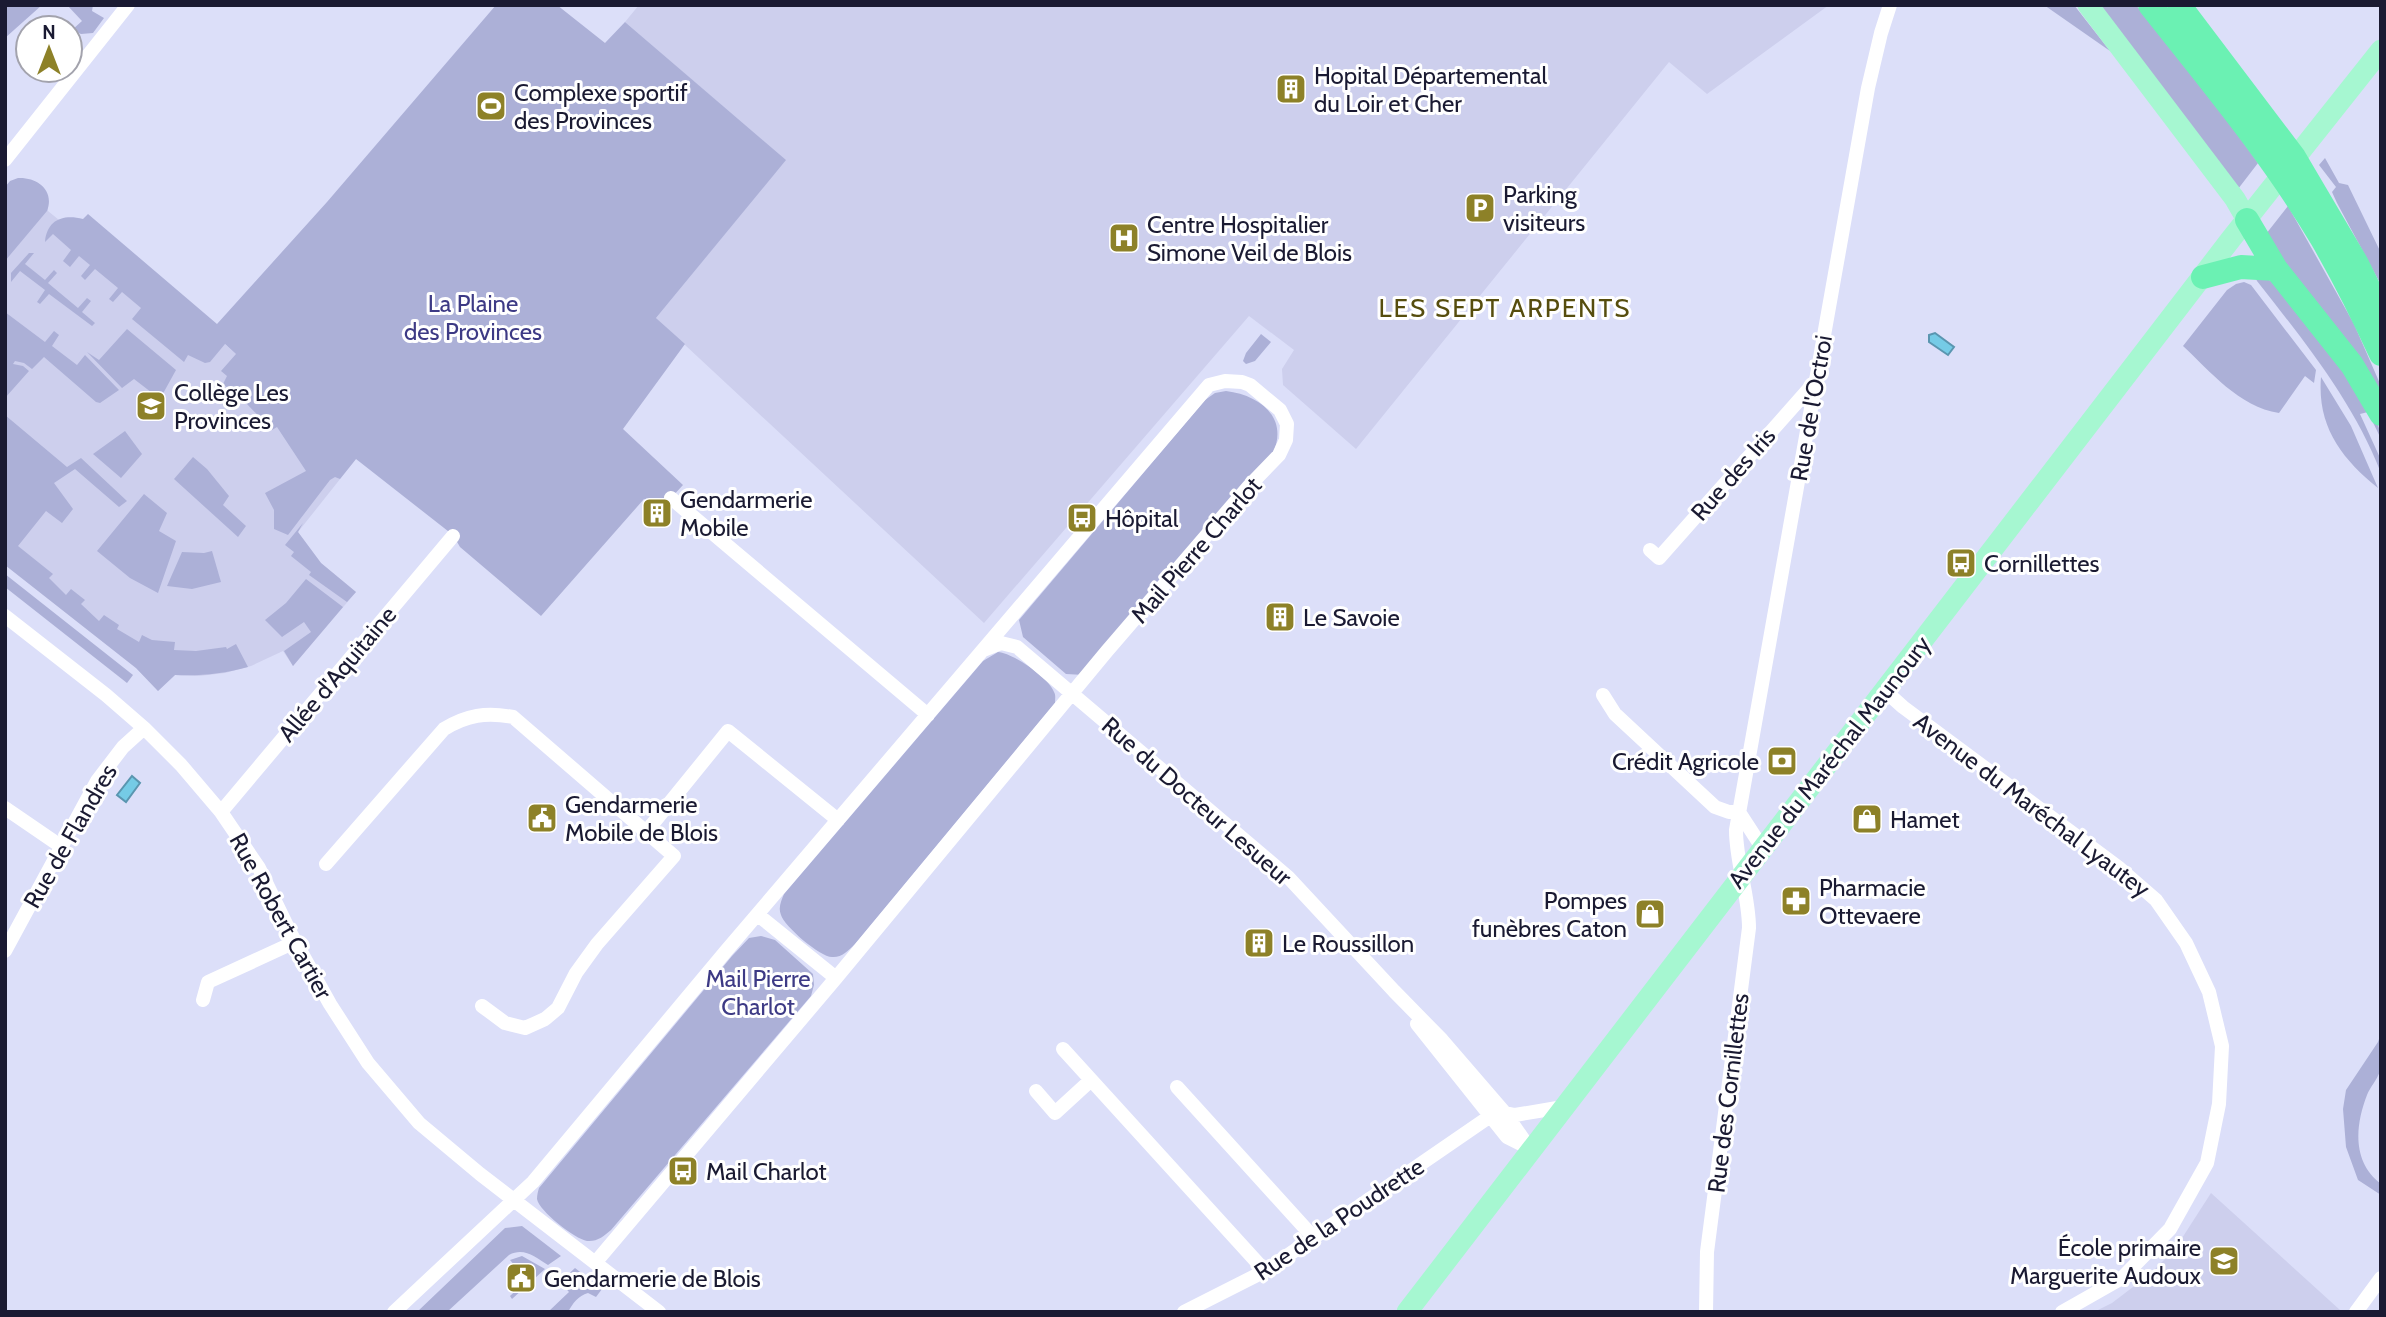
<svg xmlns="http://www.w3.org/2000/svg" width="2386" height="1317" font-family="Cabin,sans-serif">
	<rect width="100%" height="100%" fill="#dcdff9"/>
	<path fill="#cdcfed" d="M639,5h1190l-122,89 -38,-32 -313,387 -73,-64 -1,-16 12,-19 -45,-34 -265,307 -328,-305 129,-158 -160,-138z
		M42,186l6,25 11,9 25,1 272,238 -58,73 23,31 35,29 -63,74 -10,-15 -32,15 -26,7 -26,3 -24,-1 -17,16 -22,-23 -131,-103v-365z
		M2211,1193l129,117 -246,2 18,-9 38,-29 25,-25z"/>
	<path fill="#acb0d7" d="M5,5h37l-37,33z
		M67,5h26l-1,6 12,7 -11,15 -12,1 -9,-4 10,-9z
		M496,5h61l48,38 20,-21 161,138 -130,158 29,26 -62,85 60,56 -12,13 -8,14 -19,-13 -103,117 -81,-69 -7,-12 -97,-76 -16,20 -5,-2 -5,3 -42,55 -14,-6v-19l-9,-17 41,-22 -29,-44 -5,3 -26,-27 -23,-19 4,-8 -6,-5 15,-17 -11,-10 -15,18 -5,1 -17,-8 -4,7 -52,-43 9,-11 -19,-16 -9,10 -4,-3 9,-11 -23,-19 -10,11 -4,-4 9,-11 -11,-9 -9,11 -7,-6 8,-11 -18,-16 -8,8c2,-23 19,-28 38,-23l5,-5 129,110 110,-122z
		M2044,5h30l36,46z
		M2096,5h40l73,90 49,68 -20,26z
		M2325,158l14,25 9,2 33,68v32l-44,-82 -5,-11 4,-5 -17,-22z
		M18,178c19,-1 37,12 29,33l-42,50v-74l5,-6z
		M2288,206l66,118 27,62v13l-111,-156 -4,-9z
		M29,253h5l-9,11 20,16 9,-10 3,3 -9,10 30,25 9,-10 4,3 -9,11 13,11 -3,3 -43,-32 -9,10 -3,-2 8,-12 -25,-19 -9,11v-9z
		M2253,272l20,10c26,33 108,120 108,157l-13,-27 -8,2 21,46v13c-28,-72 -77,-132 -124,-192z
		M2244,282l7,3 65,85 -2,13 -9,-7 -26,37c-40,-6 -69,-42 -96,-67l44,-56 9,-6z
		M5,312l40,30 9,-11 5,4 -7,11 25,19 8,-10 34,35 -19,13 -4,-1 -52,-45 -12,12 -8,-6 -9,-2 -2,3 10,2 6,5 -24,27z
		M127,329l49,41 -16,29 -26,-20 -12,9 -35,-36 12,8z
		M1261,334l10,8 -16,19 -9,3 -3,-3 3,-8z
		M2321,377l30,49 27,62c-37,-30 -61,-62 -57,-111z
		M1226,391c33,4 63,26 47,62l-189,222 -18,-1 -43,-37 -4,-17 186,-220 10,-7z
		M5,415l62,52 14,-9 46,43 -8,6 -44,-38 -21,14 19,26 -11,14 -16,-12 -28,35 35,28 -4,4 17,17 5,-6 14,11 -4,4 18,17 5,-6 15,10 -2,4 22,13 3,-7 10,5 23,2 -1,8 22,1 30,-4 1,2 9,-5 12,23c-25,7 -47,9 -73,8l-17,16 -22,-23 -131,-103z
		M125,431l17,23 -21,24 -28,-24z
		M193,457l14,12 22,27 -6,9 23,21 -8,11 -64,-58z
		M144,494l23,19 -8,18 17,10 -18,52 -28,-15 -33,-27z
		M303,523l-5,9 23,31 35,29 -9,10 -38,-27 2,-3 -20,-16 3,-4 -9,-7z
		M212,551l9,31 -29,7 -25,-3 15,-34 22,1z
		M5,574l128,101 -6,8 -122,-96z
		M306,579l37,28 -50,59 -9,-15 27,-19 -7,-10 -22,15 -17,-17 21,-17z
		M998,652c15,1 51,26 56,40 2,3 1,7 1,11l-200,241c-7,7 -14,14 -23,13 -12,0 -48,-31 -51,-42 -3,-7 0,-14 3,-21l199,-233z
		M761,936l14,4 38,34 1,11 -3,11 -200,234c-7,6 -14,12 -24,11 -12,-2 -48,-30 -50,-42 0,-4 1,-8 2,-11l193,-232 17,-18z
		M2381,1033c0,12 3,28 -1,38 -3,9 -10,16 -13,24 -12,31 -15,67 14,89v11l-23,-15 -12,-33 -3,-38 3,-19 32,-48z
		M522,1226l39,30 -13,9c-13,-8 -24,-18 -39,-10l-62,57h-30l88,-84z
		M522,1256l23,13 -33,30 -2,-3 17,-16 -17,-20z
		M575,1268l27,21 -6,8 -8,-4c-10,3 -15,10 -20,19h-20l21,-20 -9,-10z"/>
	<path fill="#75cbe6" stroke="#5a96b0" stroke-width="2" d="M1935,333l19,14 -6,8 -19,-13v-7z
		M132,776l8,7 -14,19 -9,-7z"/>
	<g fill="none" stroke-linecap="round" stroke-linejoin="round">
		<path stroke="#fff" stroke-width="14" d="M5,160l123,-155
			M671,498l257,217
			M1650,550l9,8 156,-176
			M5,616l101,79 38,33 37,37 40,47 38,56 32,66 39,70 38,59 51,60 61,51 179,138
			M986,649l15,-6 16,4 271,230 106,114 48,49 63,73 25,36
			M1884,690l19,17 215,160 38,33 30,43 23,49 13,54 -3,58 -12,59 -37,66 -48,49 -60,34
			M1603,695l12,19 100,93 14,5h10
			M5,808l57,39
			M221,812l232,-276
			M1739,812l24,37
			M646,832l82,-101 110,89
			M326,864l118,-135c23,-14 42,-17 69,-12l161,139 -77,88 -21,29 -18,35 -13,11 -20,9 -20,-5 -23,-17
			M758,915l78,63
			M5,951l92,-170 26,-34 21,-19
			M203,1000l5,-18 87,-40
			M1417,1024l90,113 22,11
			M1063,1049l202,222
			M1177,1087l137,151
			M1036,1091l19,22 36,-33
			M1505,1113l10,2 48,-8
			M394,1312l139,-130 193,-231 483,-566 16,-4 17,1 8,3 30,25 7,14 -1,16 -7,15 -30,31 -142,165 -271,327 -241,285
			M1184,1312l81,-41 224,-154
			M1706,1312l1,-60 42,-324c0,-33 -13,-65 -13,-98l132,-742 13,-55 9,-28
			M2356,1312l25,-34"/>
		<path stroke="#a6f7d1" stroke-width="21" d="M2088,5l147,194 12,21
			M1407,1312l824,-1073 150,-189"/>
		<path stroke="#6bf1b3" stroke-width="24" d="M2150,5c60,76 123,151 172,234 22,38 41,76 59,115
			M2179,5l115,152 63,107 24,49
			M2247,220l29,49 76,96 29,49
			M2203,277l38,-10 35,2"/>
	</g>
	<defs>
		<g id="building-square" transform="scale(1.575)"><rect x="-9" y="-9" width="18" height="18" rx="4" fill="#8d8128" stroke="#fff"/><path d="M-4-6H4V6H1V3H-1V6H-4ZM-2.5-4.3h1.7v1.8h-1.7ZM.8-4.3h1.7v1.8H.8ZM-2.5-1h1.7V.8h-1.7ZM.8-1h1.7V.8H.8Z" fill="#fff"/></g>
		<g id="stadium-square" transform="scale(1.575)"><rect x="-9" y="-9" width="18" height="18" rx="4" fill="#8d8128" stroke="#fff"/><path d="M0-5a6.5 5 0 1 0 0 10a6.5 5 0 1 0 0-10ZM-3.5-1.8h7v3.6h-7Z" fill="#fff"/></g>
		<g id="parking-square" transform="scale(1.575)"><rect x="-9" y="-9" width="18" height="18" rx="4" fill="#8d8128" stroke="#fff"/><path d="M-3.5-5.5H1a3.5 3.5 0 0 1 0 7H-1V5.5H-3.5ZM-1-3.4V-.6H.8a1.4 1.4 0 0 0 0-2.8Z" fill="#fff"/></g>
		<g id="hospital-square" transform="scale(1.575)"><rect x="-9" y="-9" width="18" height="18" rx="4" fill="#8d8128" stroke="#fff"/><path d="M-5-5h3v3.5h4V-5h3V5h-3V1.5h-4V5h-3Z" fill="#fff"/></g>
		<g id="school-square" transform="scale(1.575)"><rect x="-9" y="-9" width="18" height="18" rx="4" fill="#8d8128" stroke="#fff"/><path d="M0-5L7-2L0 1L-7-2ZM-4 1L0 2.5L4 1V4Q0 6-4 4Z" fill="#fff"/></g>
		<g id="bus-square" transform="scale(1.575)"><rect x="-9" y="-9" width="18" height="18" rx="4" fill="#8d8128" stroke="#fff"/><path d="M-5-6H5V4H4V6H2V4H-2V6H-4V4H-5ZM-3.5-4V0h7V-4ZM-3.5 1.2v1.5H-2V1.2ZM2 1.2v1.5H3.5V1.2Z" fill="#fff"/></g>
		<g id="bank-square" transform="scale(1.575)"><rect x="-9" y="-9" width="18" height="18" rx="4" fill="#8d8128" stroke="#fff"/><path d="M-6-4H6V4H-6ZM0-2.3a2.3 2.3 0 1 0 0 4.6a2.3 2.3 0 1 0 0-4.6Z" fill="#fff"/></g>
		<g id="civic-square" transform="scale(1.575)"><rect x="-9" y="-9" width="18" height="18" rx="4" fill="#8d8128" stroke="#fff"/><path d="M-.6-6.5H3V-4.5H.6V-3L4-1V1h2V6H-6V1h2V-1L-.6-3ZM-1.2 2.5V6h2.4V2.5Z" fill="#fff"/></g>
		<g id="shop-square" transform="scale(1.575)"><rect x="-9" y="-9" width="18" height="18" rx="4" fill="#8d8128" stroke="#fff"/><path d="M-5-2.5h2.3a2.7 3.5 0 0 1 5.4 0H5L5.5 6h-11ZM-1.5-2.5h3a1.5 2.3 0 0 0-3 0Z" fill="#fff"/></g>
		<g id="pharmacy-square" transform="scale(1.575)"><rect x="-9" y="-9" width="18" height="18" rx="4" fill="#8d8128" stroke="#fff"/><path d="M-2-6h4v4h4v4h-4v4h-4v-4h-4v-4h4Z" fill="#fff"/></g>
	</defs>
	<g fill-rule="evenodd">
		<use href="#building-square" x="1291" y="89"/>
		<use href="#stadium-square" x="491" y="106"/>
		<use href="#parking-square" x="1480" y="208"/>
		<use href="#hospital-square" x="1124" y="238"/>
		<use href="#school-square" x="151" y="406"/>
		<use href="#building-square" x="657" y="513"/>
		<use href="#bus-square" x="1082" y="518"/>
		<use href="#bus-square" x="1961" y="563"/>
		<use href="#building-square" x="1280" y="617"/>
		<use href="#bank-square" x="1782" y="761"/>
		<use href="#civic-square" x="542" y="818"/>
		<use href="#shop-square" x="1867" y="819"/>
		<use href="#pharmacy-square" x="1796" y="901"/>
		<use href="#shop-square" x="1650" y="914"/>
		<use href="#building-square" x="1259" y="943"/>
		<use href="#bus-square" x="683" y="1171"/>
		<use href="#school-square" x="2224" y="1261"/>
		<use href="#civic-square" x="521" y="1278"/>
	</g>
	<g text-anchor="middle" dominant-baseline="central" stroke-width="6" stroke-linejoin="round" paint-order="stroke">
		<g font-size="24" fill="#1a1a32" stroke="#fff" text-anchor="start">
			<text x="1314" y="75">Hopital Départemental<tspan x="1314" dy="28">du Loir et Cher</tspan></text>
			<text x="514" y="92">Complexe sportif<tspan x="514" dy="28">des Provinces</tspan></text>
			<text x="1503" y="194">Parking<tspan x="1503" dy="28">visiteurs</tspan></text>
			<text x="1147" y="224">Centre Hospitalier<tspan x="1147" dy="28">Simone Veil de Blois</tspan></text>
			<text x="174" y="392">Collège Les<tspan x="174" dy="28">Provinces</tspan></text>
			<text x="680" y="499">Gendarmerie<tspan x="680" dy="28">Mobile</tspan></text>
			<text x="1105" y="518">Hôpital</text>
			<text x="1984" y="563">Cornillettes</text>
			<text x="1303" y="617">Le Savoie</text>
			<text x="1759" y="761" text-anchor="end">Crédit Agricole</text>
			<text x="565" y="804">Gendarmerie<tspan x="565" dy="28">Mobile de Blois</tspan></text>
			<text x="1890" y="819">Hamet</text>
			<text x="1819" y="887">Pharmacie<tspan x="1819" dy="28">Ottevaere</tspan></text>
			<text x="1627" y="900" text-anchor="end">Pompes<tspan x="1627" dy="28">funèbres Caton</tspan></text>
			<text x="1282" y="943">Le Roussillon</text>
			<text x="706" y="1171">Mail Charlot</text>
			<text x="2201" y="1247" text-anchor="end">École primaire<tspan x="2201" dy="28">Marguerite Audoux</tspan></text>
			<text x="544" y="1278">Gendarmerie de Blois</text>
		</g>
		<g font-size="24" fill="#3d3a85" stroke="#fff">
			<text x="473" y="303">La Plaine<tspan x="473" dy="28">des Provinces</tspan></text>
			<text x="758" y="978">Mail Pierre<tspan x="758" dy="28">Charlot</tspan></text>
		</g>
		<g font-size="24" fill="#1a1a32" stroke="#fff">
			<text transform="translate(1811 408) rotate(-80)">Rue de l'Octroi</text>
			<text transform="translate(1733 474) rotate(-49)">Rue des Iris</text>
			<text transform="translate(1196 550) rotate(-49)">Mail Pierre Charlot</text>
			<text transform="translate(337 674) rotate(-50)">Allée d'Aquitaine</text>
			<text transform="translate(1829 762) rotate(-52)">Avenue du Maréchal Maunoury</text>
			<text transform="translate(1197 801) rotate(41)">Rue du Docteur Lesueur</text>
			<text transform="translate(2032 805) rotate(37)">Avenue du Maréchal Lyautey</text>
			<text transform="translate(70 836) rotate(-60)">Rue de Flandres</text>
			<text transform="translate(281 916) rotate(61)">Rue Robert Cartier</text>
			<text transform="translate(1728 1093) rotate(-83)">Rue des Cornillettes</text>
			<text transform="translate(1339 1219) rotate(-34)">Rue de la Poudrette</text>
		</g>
		<g font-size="26" letter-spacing="2" fill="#564d0e" stroke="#fff">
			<text x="1505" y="308">LES SEPT ARPENTS</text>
		</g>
	</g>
	<rect width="2386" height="1317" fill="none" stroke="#1a1a32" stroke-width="14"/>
	<g transform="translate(49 49)"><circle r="33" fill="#ffffff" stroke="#a3a3ad" stroke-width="2"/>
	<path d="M0-5L12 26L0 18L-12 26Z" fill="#8d8128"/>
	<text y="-10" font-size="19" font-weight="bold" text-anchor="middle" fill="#1a1a32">N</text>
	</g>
</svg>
